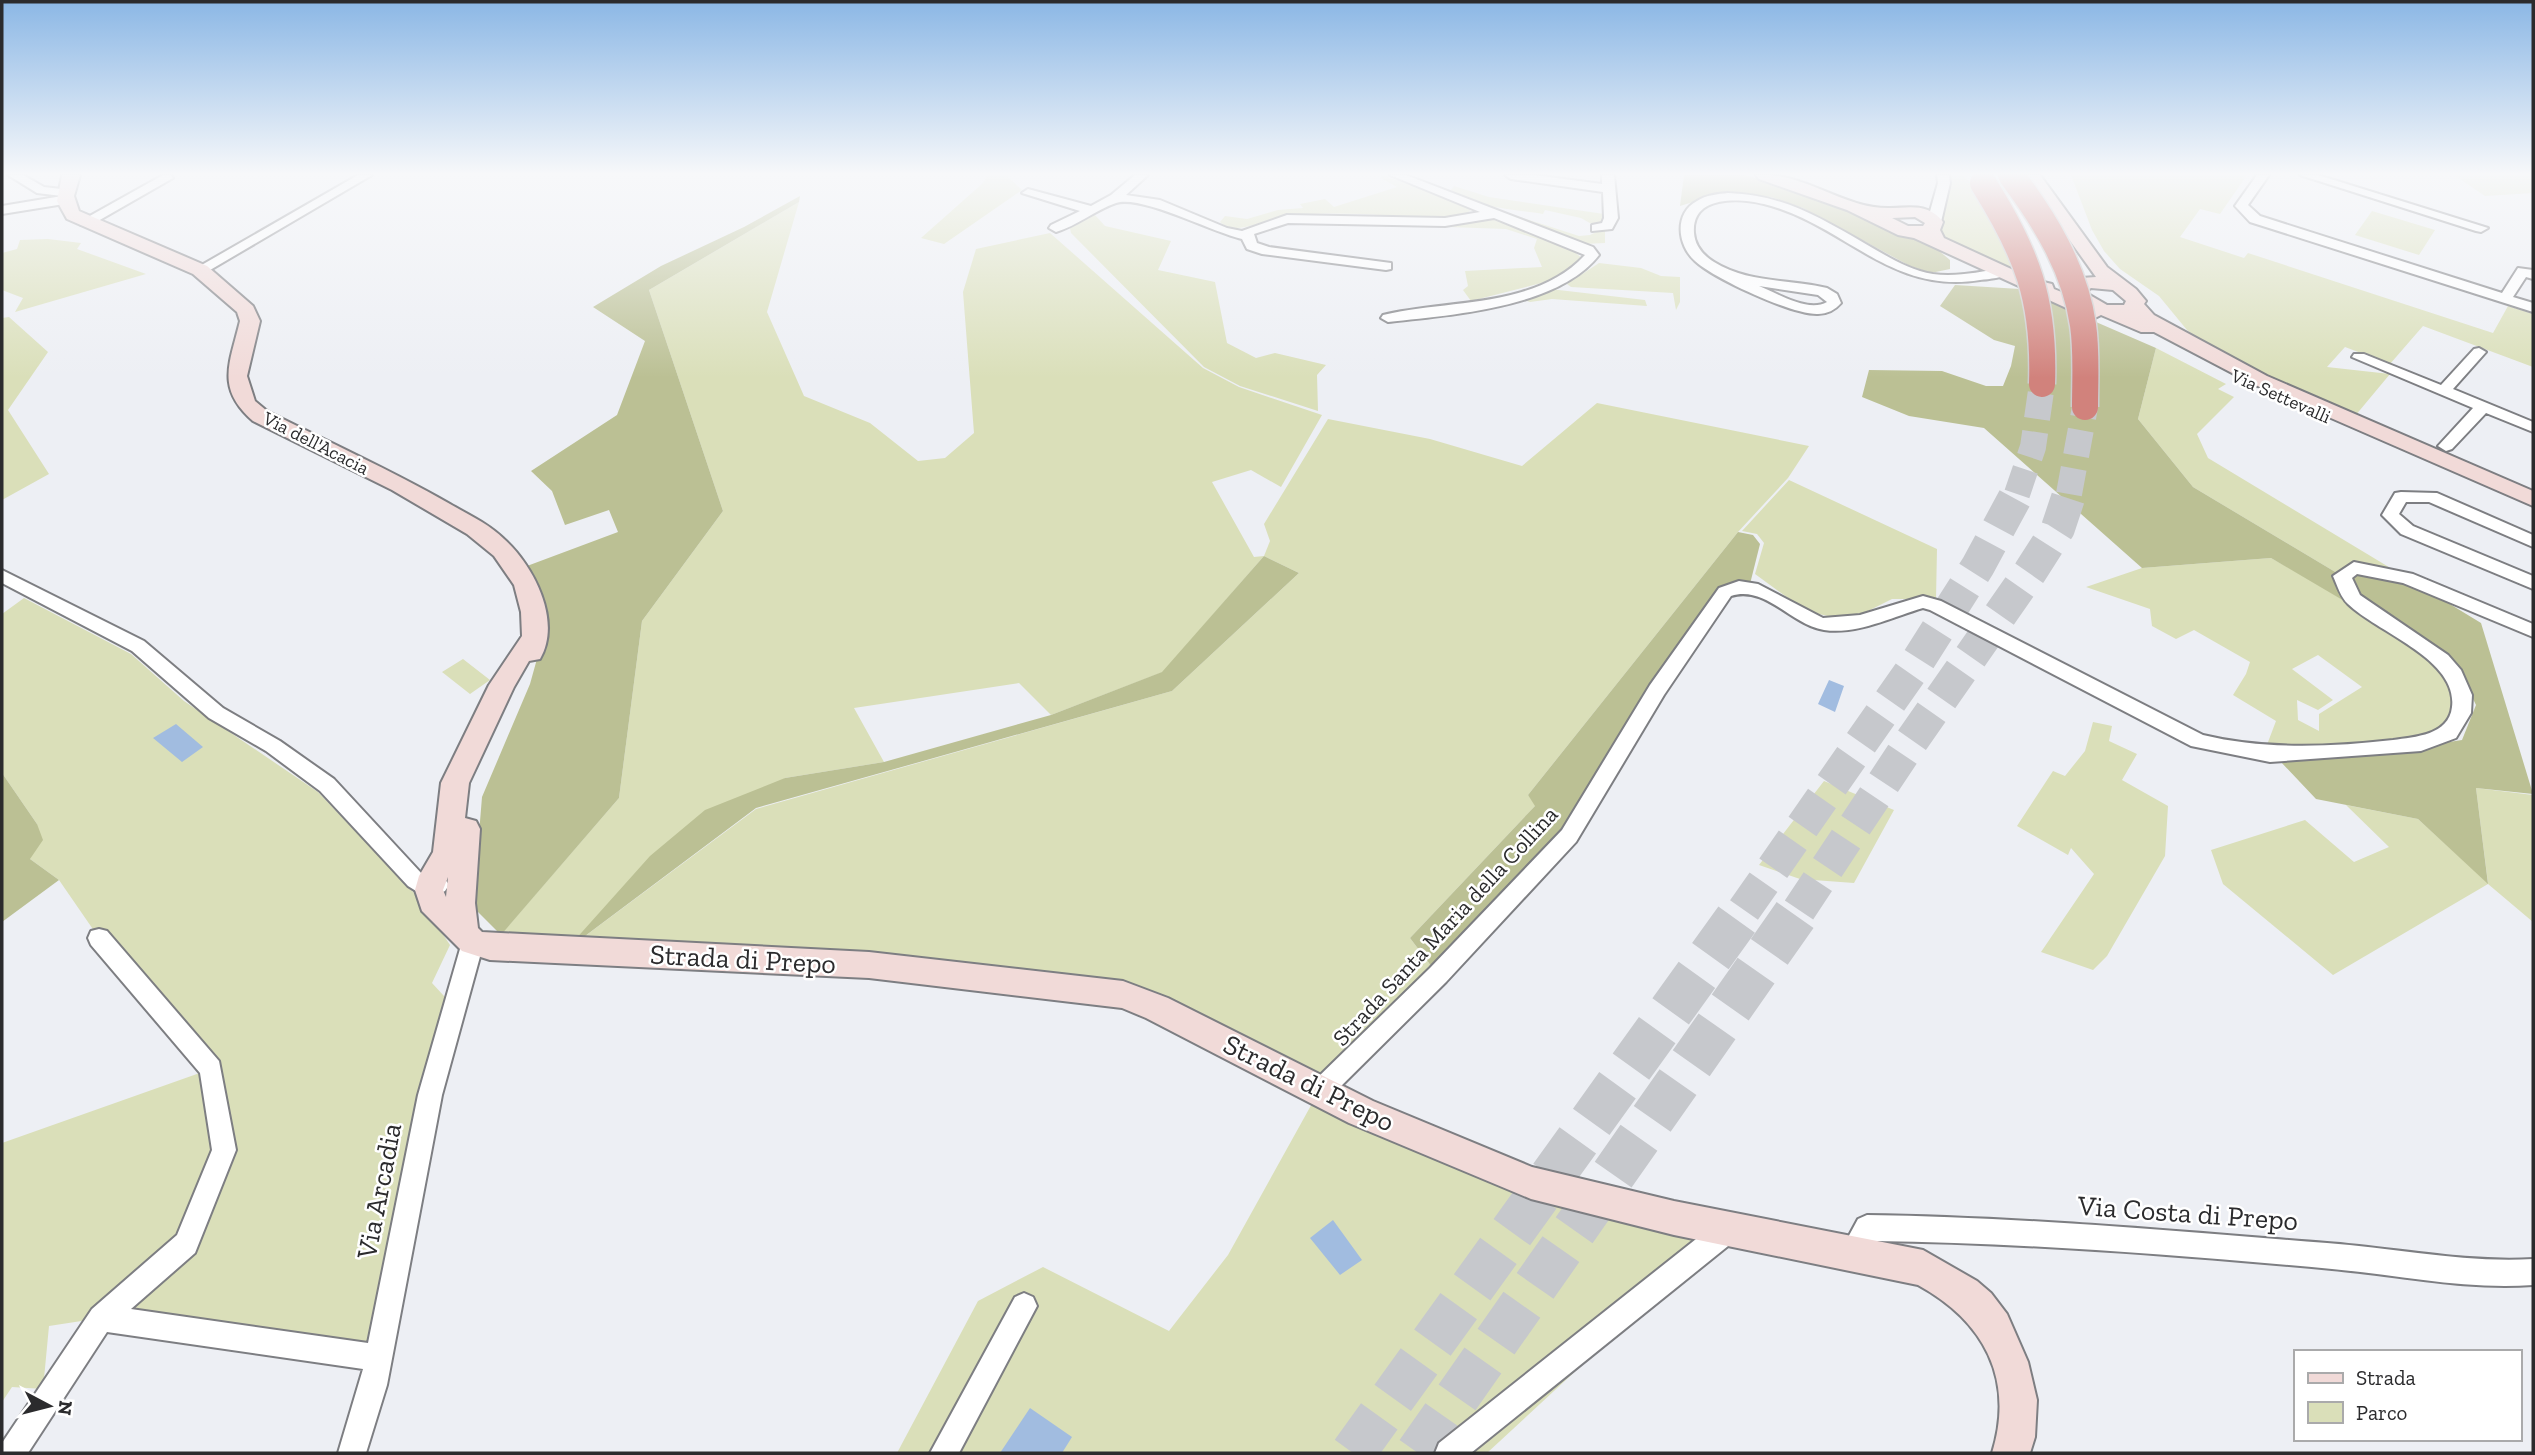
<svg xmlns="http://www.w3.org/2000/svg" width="2535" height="1455" font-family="'Zilla Slab',serif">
	<rect width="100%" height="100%" fill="#edeff4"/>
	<path fill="#dadfb9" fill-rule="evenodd" d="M988,175h22l-2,2 14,13 -78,54 -23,-6 62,-55z
		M1381,175l44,14 46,21 -9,7 -21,1c-51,-1 -107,-9 -159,-1 -18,2 -46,20 -62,5l5,-6 22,3 31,-9 25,-2 -3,-4 25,-5 9,8 63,-20 -16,-9z
		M1950,175h13l14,15 44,83 -76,-32 -3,-11 2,-10 -3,-2 11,-36z
		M2071,175h176l-27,39 -20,-5 -20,28 64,21 4,-5 245,80 15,-27 25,8v53l-110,-41 -33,38 -45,-17 -18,20 63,7 -35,42 -45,-19 -5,-6 -39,-14 -66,-37 -13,-10 -28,-34 -39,-27 -16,-18 -12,-21z
		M2454,175h79v18l-48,3z
		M1454,186l35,11 115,17 1,7 -10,5 -14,-8 -36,-8 -2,4c-24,-4 -75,-7 -92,-24z
		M799,202l-32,110 37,84 66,27 48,38 27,-3 29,-25 -11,-141 13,-43 74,-16 153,135 36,19 83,28 -41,72 -30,-17 -39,12 42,75 10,-1 6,-15 -6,-17 64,-105 102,20 92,27 75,-63 212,43 -21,32 -50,54 -210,263 8,10 -126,133 28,37 -118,116 211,92 198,46 -242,224h-590l81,-152 65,-34 126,64 59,-76 91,-164 -196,-96 -633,-48 129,-149 23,-177 81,-110 -74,-221zM1264,556l35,17 -127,118 -416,118 -187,139 216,-170 99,-16 -30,-54 165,-25 32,32 112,-43z
		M2372,211l63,19 -16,25 -64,-20z
		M1095,215l10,11 66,15 -13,29 57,12 12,61 29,15 19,-5 51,12 -9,10 1,36 -78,-25 -36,-19 -133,-134 -1,-5z
		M1520,217l59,19 11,-1 15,-7v15l-21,1 -68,-26z
		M1491,219l74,25 18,15 -34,22 -78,20 -8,-11 5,-4 -3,-15 77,-4 -8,-19 3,-9 -31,-10 -58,-2z
		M48,239l33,4 -4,6 69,25 -131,38 8,-14 -21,-8v-37l15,-4 3,-9z
		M1599,263l42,5 20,8 19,1v25l-4,8 -3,-17 -102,-6 -4,-3z
		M1550,289l95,11 2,6 -95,-7 -22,3 -12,-4z
		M9,317l39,35 -40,58 41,64 -47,26v-182z
		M2156,348l70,36 -8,5 16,8 -37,37 11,24 199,120 -65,-2 -149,-89 -55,-68z
		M1789,480l148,69 -1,50h-44l-28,14 -32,4 -26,-6 -51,-37 9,-31 -7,-9 -15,-3z
		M2271,558c64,35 124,74 183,117l7,35 -40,34 -156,6 11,-29 -43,-26 13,-21 4,-12 -56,-32 -18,9 -24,-13 -2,-17 -64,-22 56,-19zM2318,655l44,32 -43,27v17l-21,-11 -1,-20 21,10 15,-10 -41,-31z
		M24,598l107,56 53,47 134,91 101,106 31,47 -18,38 23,25 -77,350 -277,-40 -52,8 -6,63 -31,-2 -10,15v-259l209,-74 -112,-131 -40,-58 -29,-21 7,-35 -35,-51v-159z
		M463,659l27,21 -20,14 -28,-22z
		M2093,722l19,4 -3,15 28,13 -15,26 46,26 -3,50 -58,100 -14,14 -52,-18 53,-78 -23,-26 -3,7 -51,-29 36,-55 12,5 20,-25z
		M1824,781l70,29 -40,73 -54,-4 -41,-14z
		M2476,788l57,7v127l-45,-38 -155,91 -110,-91 -12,-34 94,-30 49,42 35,-15 -43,-42 72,14 70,64z"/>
	<path fill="#bbc094" d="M1684,175h61l45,13 67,26 81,36 12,10v9l-19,4 -21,-7 -107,-58 -32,-11 -49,-4 -42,13z
		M800,196l-1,6 -150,88 74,221 -81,110 -23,177 -118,137 -28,-28 9,-110 48,-113 15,-54 -9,-41 -9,-23 91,-34 -9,-22 -44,15 -13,-34 -21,-20 86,-56 28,-74 -52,-34 68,-41 83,-39z
		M1955,285l65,4 136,59 -18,71 55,68 149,89 12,-8 53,10 74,45 52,171 -57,-6 12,96 -70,-65 -102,-20 -36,-38 110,-10 72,-11 14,-35 -18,-37 -187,-110 -129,10 -158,-140 -75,-12 -47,-19 7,-27 73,1 44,15h17l8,-20 4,-20 -21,-6 -54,-34z
		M1738,532l15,3 7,9 -11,44 -18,1 -162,247 -131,139 -28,-37 125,-132 -7,-11z
		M1264,556l35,17 -127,118 -416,117 -191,143 85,-95 55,-46 80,-32 99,-16 167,-47 111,-43z
		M2,773l35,51 6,16 -13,19 29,21 -57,42z"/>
	<path fill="#a1bce0" d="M1829,680l15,6 -9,26 -17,-8z
		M176,724l27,23 -21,15 -29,-24z
		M1333,1220l29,40 -22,15 -30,-37z
		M1030,1408l42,29 -10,16h-62z"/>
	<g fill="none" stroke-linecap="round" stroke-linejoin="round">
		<path stroke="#c6c8cc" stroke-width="26" stroke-dasharray="26 13" stroke-linecap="butt" d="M2017,494l16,-47 9,-63
			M2069,494l16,-87"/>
		<path stroke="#c6c8cc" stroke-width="34" stroke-dasharray="34 17" stroke-linecap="butt" d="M1744,910l170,-243 64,-101 40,-74
			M1799,910l111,-167 120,-171 28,-44 12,-36"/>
		<path stroke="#c6c8cc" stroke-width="45" stroke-dasharray="45 23" stroke-linecap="butt" d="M1353,1453l392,-545
			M1418,1453l382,-545"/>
		<g stroke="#7d7e82" stroke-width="4">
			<path id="street" d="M8,175h15l21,12 26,3 1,3 -5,4 4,3 -6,4 -62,10v-8l60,-10 -25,-3z
				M163,175h8l2,3 -82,47h-10l-2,-3z
				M358,175h14l-167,98h-10l-2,-3z
				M1135,175h13l-22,20 34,5 67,28 15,3 45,-16 158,3 35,-6 -90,-37h16l187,72 6,8c-41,53 -148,60 -211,67l-7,-4 2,-3c66,-16 152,-6 202,-60l-91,-37 -49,8 -157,-3 -34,11 3,9 12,4 122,16v6l-5,1 -124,-16 -15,-5 -5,-10c-31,-7 -100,-44 -126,-36 -21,7 -39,23 -60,29l-7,-4 2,-3 29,-14 -58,-18 6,-4 63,17 20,-11z
				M1505,175h29l68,9v-9h12l4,43 -6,11 -20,2v-6l10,-2 2,-5 -1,-26 -92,-13z
				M1937,175h12l1,8 -9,39 -7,4 -7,-4 11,-39z
				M2257,175h12l-21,30 12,11 242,77 16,-25 15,2v9l-7,-2 -13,20 20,6v9l-283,-90 -15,-16z
				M2300,175h18l170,53 -7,4 -5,-1z
				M1728,193c55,2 89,23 136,50 21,12 44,27 69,31 23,3 47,-2 70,-6l7,4c-7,6 -20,7 -30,8 -90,15 -136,-56 -216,-76 -25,-6 -73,-9 -70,29 1,13 9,22 20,29 33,21 75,17 113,26l10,6 4,9c-6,7 -14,11 -23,11 -26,1 -105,-36 -123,-53 -18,-16 -21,-48 2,-60 9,-6 21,-7 31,-8zM1759,286l59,9 9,7c-19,11 -50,-9 -68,-16z
				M2479,348l7,4 -33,37 80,33v10l-47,-19 -34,36 -6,2 -8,-5 35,-38 -121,-51 2,-3h10l77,31 33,-36z
				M2401,492l36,1 96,42v12l-104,-45h-23l-7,12 14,12 120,50v13l-132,-55 -19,-19 13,-22z
				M2354,562l59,12 120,50v13l-130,-54 -46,-9 -5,4 8,17 88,60 13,15 11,25 -1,18 -15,25 -35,13 -151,11 -79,-16 -261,-136 -7,-2c-31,9 -66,27 -99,22 -33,-5 -58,-45 -93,-34l-67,99 -88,147 -130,140 -118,117 -8,3 -8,-3 -4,-8 4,-8 118,-115 132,-138 88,-145 69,-97 20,-7 19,3 65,34 37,-3 63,-19 18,5 262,134c62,15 127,12 190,5 22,-3 56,-5 59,-33 6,-48 -74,-74 -104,-103 -7,-6 -11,-19 -15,-28z
				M2,570l142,71 79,67 57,33 54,38 88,95 8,5 8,-3 7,3 4,6 -4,6 -16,8 -21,-13 -88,-95 -54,-40 -57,-33 -77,-67 -130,-68z
				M99,929l8,2 112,130 17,89 -41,103 -64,56 237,34 50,-248 44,-153 3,-7 8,-2 8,2 3,7 -42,153 -55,290 -21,68h-28l25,-84 -256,-37 -79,121h-26v-10l90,-134 85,-74 35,-85 -12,-77 -109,-128 -3,-7 3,-7z
				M1867,1215c154,2 307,16 460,28 69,5 136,20 206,16v26c-68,5 -134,-10 -201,-16 -153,-14 -305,-26 -458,-28l-13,22 -9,4 -9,-4 -4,-9 19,-35z
				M1729,1216l9,4 4,9 -4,9 -267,215h-36l4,-10 281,-223z
				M1024,1293l9,4 4,9 -78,147h-29l85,-156z"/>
		</g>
		<g stroke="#7d7e82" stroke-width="4">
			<path id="secondary" d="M62,175h18l-6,21 5,15 128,55 46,40 7,15 -13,55 8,25 12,10c61,31 124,59 183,93 19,11 39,20 54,35 30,27 58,82 36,120l-11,2 -15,26 -45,96 -4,35 11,3 4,8 -5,74 3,25 4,4 387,20 254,29 45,17 205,103 159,66 142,34 249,49 54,31 14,12 16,21 21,48 9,38 -2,37 -5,16h-38c23,-74 -8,-132 -74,-168l-244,-50 -143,-36 -182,-76 -203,-105 -24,-10 -253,-30 -379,-18 -28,-9 -40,-40 -7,-21 4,-14 14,-24 8,-69 48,-98 33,-49 -1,-24 -7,-27 -20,-29 -27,-22 -75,-44 -139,-69c-38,-33 -23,-58 -13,-100l-3,-9 -44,-38 -126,-55 -10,-18zM448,877l-2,20 -3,-7z
				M1756,175c47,-4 86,33 132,33 21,0 40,-6 55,14l-3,8 4,8 91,42 17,4 2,5 15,6 2,-11 10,-6 15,-1 -73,-102h17l67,92 29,22 10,12 -2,3 10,11 113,61 266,115v15l-280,-122 -99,-52h-13l-40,-17 -8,4 -7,-2 -172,-79 -16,-3 -51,-25 -88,-31zM1915,217l10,6 -2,3h-15l-16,-8zM2091,288l22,2 13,11 -2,4h-17l-19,-11v-4z"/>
		</g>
		<use href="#street" fill="#fff" fill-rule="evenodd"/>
		<use href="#secondary" fill="#f1dad8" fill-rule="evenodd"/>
		<g stroke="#cccccd" stroke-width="29" stroke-linecap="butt">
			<path id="highway-bridge" d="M2011,175c34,45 64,94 72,150 4,27 2,55 2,82
				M1983,183c44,70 62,117 59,201"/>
		</g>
		<use href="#highway-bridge" stroke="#d1827c" stroke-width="26"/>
	</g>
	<linearGradient id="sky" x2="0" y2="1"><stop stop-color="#8bb7e5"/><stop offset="0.46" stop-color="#f7f8fa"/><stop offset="1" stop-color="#f7f8fa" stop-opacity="0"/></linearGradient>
	<rect width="2535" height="378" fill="url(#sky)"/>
	<g text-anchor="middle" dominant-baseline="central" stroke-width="5" stroke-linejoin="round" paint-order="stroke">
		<g font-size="19" fill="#2b2b2d" stroke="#fff">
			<text transform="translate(2281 396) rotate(24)">Via Settevalli</text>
			<text transform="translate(316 443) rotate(27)">Via dell'Acacia</text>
		</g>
		<g font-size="23" fill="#2b2b2d" stroke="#fff">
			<text transform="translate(1445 926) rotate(-47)">Strada Santa Maria della Collina</text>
		</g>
		<g font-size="28" fill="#2b2b2d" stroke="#fff">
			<text transform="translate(743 959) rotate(3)">Strada di Prepo</text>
			<text transform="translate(1309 1083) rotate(26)">Strada di Prepo</text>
			<text transform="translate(379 1191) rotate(-79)">Via Arcadia</text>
			<text transform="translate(2188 1213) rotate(4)">Via Costa di Prepo</text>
		</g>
	</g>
	<rect width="2535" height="1455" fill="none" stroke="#2b2b2d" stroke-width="7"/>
	<rect x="2294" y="1350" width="228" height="91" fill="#ffffff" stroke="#aaaaab" stroke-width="2"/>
	<rect x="2308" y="1373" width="35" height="10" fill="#f1dad8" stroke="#aaaaab" stroke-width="2"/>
	<text x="2356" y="1385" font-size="21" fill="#2b2b2d">Strada</text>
	<rect x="2308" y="1402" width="35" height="21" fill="#dadfb9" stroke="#aaaaab" stroke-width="2"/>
	<text x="2356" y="1420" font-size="21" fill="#2b2b2d">Parco</text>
	<g transform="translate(49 1406) rotate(97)" stroke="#ffffff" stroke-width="5" paint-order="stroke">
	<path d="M0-5L12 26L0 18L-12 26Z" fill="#2b2b2d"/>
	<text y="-10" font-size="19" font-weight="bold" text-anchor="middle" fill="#2b2b2d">N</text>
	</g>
</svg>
